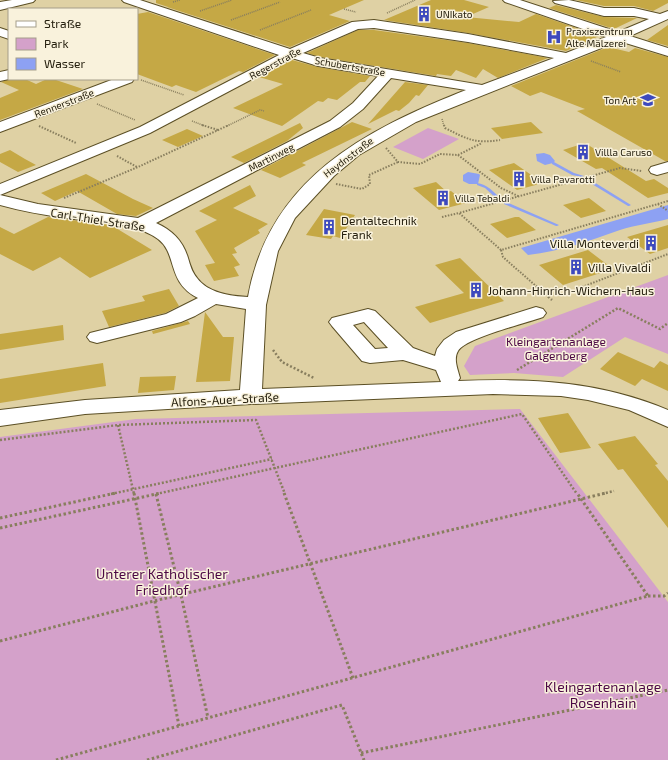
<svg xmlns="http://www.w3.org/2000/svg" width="668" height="760" font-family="'Exo 2',sans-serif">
	<rect width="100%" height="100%" fill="#dfd1a4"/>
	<path fill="#d4a1ca" d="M428,128l31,11 -36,20 -30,-12z
		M668,275v79l-43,-17 -62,40 -49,-4 -44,2 -6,-9 11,-20z
		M520,409l148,193v158h-668v-323l136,-18z"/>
	<path fill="#8da1f3" d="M544,153l6,2 5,6 -2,2 -8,2 -8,-4 -1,-7z
		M468,172l11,2 1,1 -2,9h-9l-6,-3v-6z
		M668,205v14c-16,4 -33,6 -48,11 -31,11 -59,21 -92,25l-7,-7z"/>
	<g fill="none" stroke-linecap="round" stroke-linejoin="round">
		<path fill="#8da1f3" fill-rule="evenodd" d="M552,162h2l20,11 10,3 -2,1 -10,-2 -20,-11z
			M587,179h2l42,26 -2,1h-1l-41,-25z
			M477,183c10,1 17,9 24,16l-2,1h-1l-13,-12 -8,-3z
			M504,202h2l53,23 -2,1h-1l-52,-22z"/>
	</g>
	<path fill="#c5a845" d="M156,0h208l-35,15 21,6 -60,26 -123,-40h1l-12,-4z
		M431,0h33l25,7 -23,10 53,5 17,-8 63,22 -33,15 -98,-18 -84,-13z
		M576,0h92v3l-15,8 -19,-5h-30z
		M556,5l48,12 33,1 -23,11 -65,-21z
		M148,12l127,43 -32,17 -4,-1 -43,21 -20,-7 -4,2 -35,-13v-60z
		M668,25v21l-21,-6z
		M358,30h16l94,13 80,15 -50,20 -15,-9 -7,9 -20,-8 -5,6 -14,-2 -1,2 -116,-19 -13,-4z
		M608,47l21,5 6,-4 33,9v104h-3l-88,-50 8,-2 -44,-17 -11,4 -19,-10z
		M292,60l26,7 52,9 -5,6h-5l-23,18 -9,-2 -5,4 -5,-1 -36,25 -49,-18 50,-24 -24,-7z
		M10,79h15l11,5 11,-5h6l30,10 -83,31v-22l19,-8 -18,-8z
		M405,82l23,3 -9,11 -3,-1 -7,8 -10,8 -3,-1 -28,14z
		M352,122l20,7 -70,34 4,2 -26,13 -19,-8z
		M531,122l12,11 -41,6 -11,-11z
		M300,123l3,5 -16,13 -43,22 -13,-6z
		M187,129l16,7 -25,11 -16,-7z
		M585,143l61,38 8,-2 14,9v5l-20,5 -46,-30 -6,1 -33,-19z
		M10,150l15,9 11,6 -18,7 -18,-10v-8z
		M514,163l29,20 -26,7 -28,-20z
		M86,174l47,25 20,9 -17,8 -19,-2 -40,-23 -22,10 -14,-8z
		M436,182l11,10 4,-1 15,12 -27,7 -26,-22z
		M250,185l6,11 -23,12 35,16 -10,6 2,3 -26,15 3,5 -5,1 8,11 -6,2 5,9 -25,5 -9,-16 10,-2 -20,-32 22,-11 -18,-9z
		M589,198l17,13 -25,7 -18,-13z
		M324,209l31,6 -15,23 -7,-2 -2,3 -25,-4z
		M48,217l63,8 41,25 -62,28 -30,-21 -27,14 -33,-17v-27l14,7z
		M515,217h4l17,13 -29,8 -17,-14z
		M668,225v23l-18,6 -23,-17z
		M588,250l25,19 -50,16 -24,-20z
		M460,258l44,43 -74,22 -15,-16 49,-14 -29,-28z
		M169,289l10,17 -14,7 -56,14 -7,-16 43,-10 -3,-5z
		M205,312l18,25h11l-4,44 -34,1z
		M188,321l2,3 -37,10 -1,-3z
		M63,325l1,15 -64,10v-16z
		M618,352l36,16 6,-7 8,4v26l-26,-12 -7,7 -35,-17z
		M103,363l3,23 -106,17v-24z
		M176,376l-2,14 -36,3 2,-16z
		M568,413l23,35 -31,5 -22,-35z
		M635,436l23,28 -3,1 13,16v47l-45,-59 -5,1 -20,-26z"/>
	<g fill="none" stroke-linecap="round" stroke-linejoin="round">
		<g stroke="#5b4f25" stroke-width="2">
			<path id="minor" d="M12,0h23l-2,2 -33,8v-8z
				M122,0h18l150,49 62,-27 22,-2 94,14 98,19 40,-16 -101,-35 -2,-2h17l98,32 31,-13 -15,-3h-30l-49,-13 -2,-2 16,-1 35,8h30l26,6 8,-3v8l-38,17 38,12v8l-49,-15 -203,81 -57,33 -25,21 -39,42 -17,33 -12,54 -4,84 179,-7 -5,-12 -33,-10 -33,3 -8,-2 -30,-35 -3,-4 3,-4 36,-9 7,2 38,37 22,8 2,-7 7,-9 12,-8 80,-25 7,2 3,4 -3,4c-16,6 -78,21 -85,34 -5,8 0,19 2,27l-2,3c73,-3 142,0 210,29v17l-39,-17 -41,-10 -27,-4 -68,-2 -242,10 -166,10 -85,12v-16l85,-10 155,-10 6,-81 -30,-5 -21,12 -14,6 -84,21 -7,-2 -3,-4 3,-4 76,-19 32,-16c-32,-16 -20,-44 -40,-59 -22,-17 -65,-17 -92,-21 -22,-3 -44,-7 -66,-13v-21l140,-57 139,-72 -155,-53zM374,28l94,14 86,16 -72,27 -162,-27 -17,-5 55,-24zM292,58l26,8 60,10 -25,27 -23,18 -192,97 -100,-14 -38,-9 150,-62zM391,78l75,12c-101,40 -197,89 -218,207 -18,-1 -40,-4 -51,-19 -5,-6 -7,-13 -9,-20 -5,-17 -16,-28 -32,-35l184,-96 23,-18zM364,322l24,26 -13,1 -22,-24z
				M0,28l9,3v8l-9,-3z
				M9,70v9l-9,2v-9z
				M114,79h20l-2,3 -132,50v-10z
				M668,162v10l-11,3 -6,-2 -2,-3 2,-3z"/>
		</g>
		<path stroke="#887e5e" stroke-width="1.5" stroke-dasharray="1 1" stroke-linecap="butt" d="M173,2l7,-2
			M344,9l12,3
			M200,11l32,-11
			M387,13l28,-13
			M231,20l49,-18
			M260,30l51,-20
			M591,61l30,11
			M141,80l43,15
			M97,104l38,16
			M442,119l2,7
			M192,121l13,5
			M227,126l33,-16 4,1"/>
		<path stroke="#887e5e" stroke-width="2" stroke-dasharray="1.5 1.5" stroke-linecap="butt" d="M202,125l16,5
			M444,125l1,3c22,11 30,16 55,12
			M39,126l37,17
			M386,148l12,14 22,2 20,-10 18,1 24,-12
			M458,155l43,33 17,8
			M117,156l20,11
			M336,184l26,5 8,-5 -1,-9 29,-13
			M64,198l74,-31 91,-42
			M658,204l10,7
			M442,217l17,-4
			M501,250l-42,-37 161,-45 22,3
			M537,287l-34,-30 -2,-7 167,-49
			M582,287l86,-33"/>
		<path stroke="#887e5e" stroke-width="2.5" stroke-dasharray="2 2" stroke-linecap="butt" d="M536,286l16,14
			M579,291l4,-5
			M273,350l9,12 32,16
			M517,370l101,-62 42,21 8,-6
			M118,425l16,69
			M0,440l118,-15 138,-5 29,74
			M111,494l161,-35
			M156,494l366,-80 55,80
			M602,494l12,-3"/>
		<path stroke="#887e5e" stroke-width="3" stroke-dasharray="2.5 2.5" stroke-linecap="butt" d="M134,493l45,233
			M284,493l69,185
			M156,494l25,101 27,123
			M0,518l116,-25
			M0,528l161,-35
			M648,596h16l4,-3
			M0,641l154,-40 452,-108
			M361,753l307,-63
			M56,760l592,-164 -71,-103
			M147,760l195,-55 22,55"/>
		<use href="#minor" fill="#fff" fill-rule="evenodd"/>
	</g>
	<defs>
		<g id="building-bare" transform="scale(1.2)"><path d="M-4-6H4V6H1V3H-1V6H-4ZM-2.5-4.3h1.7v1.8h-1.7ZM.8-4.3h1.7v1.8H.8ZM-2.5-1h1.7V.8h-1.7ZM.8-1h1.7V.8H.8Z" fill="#3d49bd" stroke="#f9f2dc" stroke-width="2.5" paint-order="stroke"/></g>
		<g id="hospital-bare" transform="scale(1.2)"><path d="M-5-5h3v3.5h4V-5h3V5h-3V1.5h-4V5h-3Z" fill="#3d49bd" stroke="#f9f2dc" stroke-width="2.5" paint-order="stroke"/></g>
		<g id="school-bare" transform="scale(1.2)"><path d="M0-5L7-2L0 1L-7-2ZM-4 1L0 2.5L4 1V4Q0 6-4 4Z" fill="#3d49bd" stroke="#f9f2dc" stroke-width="2.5" paint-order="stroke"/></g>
	</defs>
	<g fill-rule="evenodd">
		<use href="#building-bare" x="424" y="14"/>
		<use href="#hospital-bare" x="554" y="37"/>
		<use href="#school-bare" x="648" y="100"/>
		<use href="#building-bare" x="583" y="152"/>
		<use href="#building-bare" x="519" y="179"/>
		<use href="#building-bare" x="443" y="198"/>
		<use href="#building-bare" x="329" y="227"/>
		<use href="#building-bare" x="651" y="243"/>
		<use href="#building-bare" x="576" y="267"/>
		<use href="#building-bare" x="476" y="290"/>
	</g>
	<g text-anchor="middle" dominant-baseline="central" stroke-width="3" stroke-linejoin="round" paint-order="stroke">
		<g font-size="10" fill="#26200f" stroke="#f9f2dc" text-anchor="start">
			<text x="436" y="14">UNIkato</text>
			<text x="566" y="31">Praxiszentrum<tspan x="566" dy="12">Alte Mälzerei</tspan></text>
			<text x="636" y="100" text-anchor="end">Ton Art</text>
			<text x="595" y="152">Villla Caruso</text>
			<text x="531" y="179">Villa Pavarotti</text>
			<text x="455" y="198">Villa Tebaldi</text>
		</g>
		<g font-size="10" fill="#26200f" stroke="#f9f2dc">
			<text transform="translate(275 63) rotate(-28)">Regerstraße</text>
			<text transform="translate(350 66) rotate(10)">Schubertstraße</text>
			<text transform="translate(64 103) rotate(-21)">Rennerstraße</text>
			<text transform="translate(271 157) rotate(-27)">Martinweg</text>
			<text transform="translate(348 157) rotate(-37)">Haydnstraße</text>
		</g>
		<g font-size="12" fill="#26200f" stroke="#f9f2dc">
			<text transform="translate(98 219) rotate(9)">Carl-Thiel-Straße</text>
			<text transform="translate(225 399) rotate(-3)">Alfons-Auer-Straße</text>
		</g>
		<g font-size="12" fill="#26200f" stroke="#f9f2dc" text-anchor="start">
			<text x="341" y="220">Dentaltechnik<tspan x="341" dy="14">Frank</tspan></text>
			<text x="639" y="243" text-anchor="end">Villa Monteverdi</text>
			<text x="588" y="267">Villa Vivaldi</text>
			<text x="488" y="290">Johann-Hinrich-Wichern-Haus</text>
		</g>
		<g font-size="12" fill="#4c0745" stroke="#f9f2dc">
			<text x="556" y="341">Kleingartenanlage<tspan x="556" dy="14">Galgenberg</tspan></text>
		</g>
		<g font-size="14" fill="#4c0745" stroke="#f9f2dc">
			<text x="162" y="573">Unterer Katholischer<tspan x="162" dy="16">Friedhof</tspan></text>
			<text x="603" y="686">Kleingartenanlage<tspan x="603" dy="16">Rosenhain</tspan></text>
		</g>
	</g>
	<rect x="8" y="8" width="130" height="72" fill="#f9f2dc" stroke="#a59e8a"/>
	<rect x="16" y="21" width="20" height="6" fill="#ffffff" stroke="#a59e8a"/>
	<text x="44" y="28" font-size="12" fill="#26200f">Straße</text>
	<rect x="16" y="38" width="20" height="12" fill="#d4a1ca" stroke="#a59e8a"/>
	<text x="44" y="48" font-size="12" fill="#26200f">Park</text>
	<rect x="16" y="58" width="20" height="12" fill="#8da1f3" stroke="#a59e8a"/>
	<text x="44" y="68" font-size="12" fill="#26200f">Wasser</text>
</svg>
